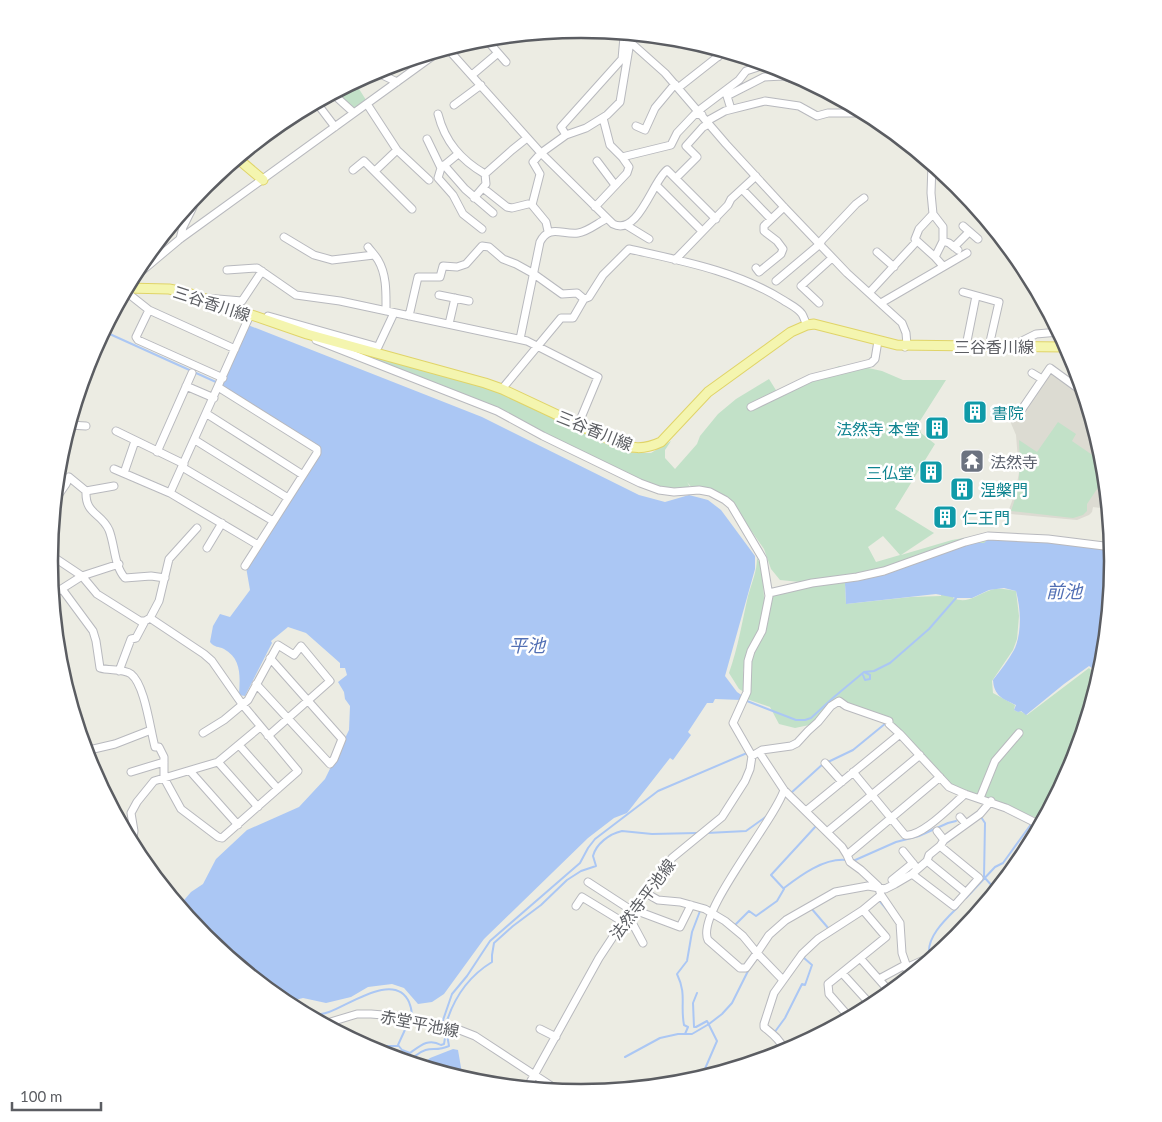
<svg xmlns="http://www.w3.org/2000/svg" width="1162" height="1122" font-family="Lato,'Noto Sans JP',sans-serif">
	<rect width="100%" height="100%" fill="#ecece3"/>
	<path fill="#dcdbd2" d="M1051,371l33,23 19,63 5,52 -15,-2 -1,5 -3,3 -12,5 -66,-6 -3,-2 7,-19 4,-20 -3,-38 -6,-14 9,-8z"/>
	<path fill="#c2e1c8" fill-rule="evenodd" d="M354,81l12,19 -13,9 -17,-18z
		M337,346l140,37 156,70h18l20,-12 -6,9v8l10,11 22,-25 3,-8 18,-22 18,-15 33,-20 10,16 60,-29h20l23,5 21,9h43l-28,44 3,9 14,11 -40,65 39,24 -33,22 51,-15 35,-6 52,10 -76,12 -10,42c14,6 22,-2 35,-7 9,-4 18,-2 28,0l3,25 -2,23 -4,11 -21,31 1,12 22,12 -1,5 4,2 2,-1 7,4 62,-47 4,4 4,14 -24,79 -29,54 -7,-1 -58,-23 -27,-8 -40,-45 -25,-23 -51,-14 -22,19 -19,4 -16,-4 -9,-17 -23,-8 3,-37 2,-9 12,-21 9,-44h22l47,-5 -1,-7 -41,6 -20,-2 -9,-11 -7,-20 -23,-33 -16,-18 -32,-9 -6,-7 5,8h-33l-159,-78zM883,536l17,19 -24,7 -8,-15zM950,556l-9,40 -30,1 -65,7 -1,-18z
		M1058,422l18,12 -4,7 32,22 1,14 -18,27v7l-4,4 -10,3 -62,-7c10,-27 9,-43 8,-71l18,12z
		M757,558l5,9 3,45 -3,15 -15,31 -4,13 4,12 -3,9 -5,-3 -10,-16c9,-25 13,-51 19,-77 4,-14 9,-25 9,-38z"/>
	<path fill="#abc7f4" d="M248,325l234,92 157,78 26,7 24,-7 19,5 13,10 34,46v13l-30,107 12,16 6,4 -2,4 -26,-1 -2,4h-6l-19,29 3,3 -18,25 -3,-2 -43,55 -13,5 -26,20 -104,101 -40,55 -12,8 -14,2 -14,-16 -12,-4 -24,3 -17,10 -25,6 -23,-5 -19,5 -80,-66 -25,-31 12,-14 12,-8 13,-25 31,-29 52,-23 26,-28 24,-49 1,-24 -5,-7 -1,-7 -6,-10 9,-7 -2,-7h-5v-5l-34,-30 -18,-6 -17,14 1,2 -27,53 -6,-1c1,-18 3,-36 -15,-46 -6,-3 -9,-1 -14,-7l3,-16 7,-12 10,3 20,-27 -4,-23 75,-118 -100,-63z
		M991,536l121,13 1,12 -10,104 -6,19 -2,-14 -6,-4 -25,18 -38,31 -5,-4 -3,1 -4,-2 2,-5c-13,-6 -22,-9 -23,-25 7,-9 15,-19 21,-30 8,-16 7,-41 2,-59l-12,-3 -15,2 -17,8h-16l-20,-4 -90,10 -1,-21 39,-9 87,-31h13z
		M453,1049l5,1 5,29 -43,-13 10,-8z"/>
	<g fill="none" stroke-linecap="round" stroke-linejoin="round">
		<path stroke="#abc7f4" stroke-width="2" d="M103,331l113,51
			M863,675l2,5 5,-1v-4l-6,-3
			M747,701l49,19h9l6,-2 23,-21 30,-25 10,-1 16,-8 39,-34 27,-31
			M828,762l25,-12 33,-27
			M791,793l33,-30
			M980,818l1,-1 4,6 -1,54 10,11 6,-2
			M707,833l39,-2 21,-15
			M946,843l14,-11
			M853,861l43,-19 23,-6 29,-13 8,-2
			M784,888c17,-13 40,-30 62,-28
			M966,898l29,-31 8,-4 29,-40
			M878,899l10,12
			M811,908l18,21
			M735,925l14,-14 7,5 21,-15 7,-12 -13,-14 45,-49 -2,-2
			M705,939l-1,-11 4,-13
			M929,954c-2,-18 17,-35 29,-47
			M916,967l11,-5
			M697,993l-4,10 1,24h2l11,-6 10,20 -16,37
			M306,1015c8,0 16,0 23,-3 20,-7 66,-41 80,-10 2,5 4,10 2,15
			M409,1021l-11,24 4,5 8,3c11,-8 19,-15 31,-8l3,-1 1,-6 -3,-11
			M442,1023l10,-29 15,-18 23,-35 90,-78 8,-15 7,-9 63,-48 89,-38
			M446,1024c8,-27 23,-48 46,-62v-7l2,-12 19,-17 28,-21 26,-25 14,-9 15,-5 -3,-10c3,-12 16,-22 29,-25l30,3 45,-1
			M774,1033l11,-15 17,-34 3,1 7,-20 -8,-7 1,-3
			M685,1034l3,-7 -4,-2c-4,-21 3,-30 -7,-51l10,-13 5,-29 8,-21
			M379,1053l7,-7h12
			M625,1057l35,-19 18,-4h14l17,-10 13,-10 10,-11 16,-32
			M422,1066l-7,-10c15,-12 19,-3 34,-10l-3,-17
			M543,1085l8,5"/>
		<g stroke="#b8b9be" stroke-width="9">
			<path id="minor" d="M619,32l46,41 61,71 58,63 63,66 55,50 4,10 1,12 -2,2
				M485,38l21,24
				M671,38l7,6
				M627,39l10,-5
				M711,47l7,10
				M447,48l94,105 72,71c25,13 40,-44 54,-54l49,49
				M374,71l23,11
				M472,75l26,-22
				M678,88l47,-37
				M332,93l22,20
				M316,102l19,25
				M367,104l30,46 32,30
				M454,105l27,-20
				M731,109l-4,-13 37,-19 19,-1 23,7
				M698,111l41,-31 7,-9 21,-7
				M438,114c7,28 23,46 47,60
				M707,121l18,-10 40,-10 34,5 18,10 11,-3h32l19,7
				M636,126l9,4 10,-22 20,-24
				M566,135l-5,-8 61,-68 2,-22
				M427,139l14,29 -3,10 15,17 10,19 19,15
				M622,157l49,-12 6,-12 18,-19 7,1
				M597,161l18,24
				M932,164l-1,29 2,21 10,13v14l-8,16
				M444,165l21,24 28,24
				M441,168l17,-14
				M353,170l11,-9 48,48
				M375,171l22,-21
				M676,178l21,-21 -11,-11 17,-19 6,-3
				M656,185l46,46
				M483,188l24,19 5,1 16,-4
				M742,189l29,30
				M474,198l12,-14 -1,-10 27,-24 15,-12
				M595,207l32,-34 2,-6 -7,-10 -12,-12 -7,-27
				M933,214l-14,15 -4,10 20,18 8,9
				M626,225l23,14
				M963,226l15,13
				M548,231l-2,-9 -14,-17 8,-31 -7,-12 8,-9 25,-18 20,-7 21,-13 13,-13 10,-60
				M284,237l30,18 18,5 42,-5
				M180,239l3,-12 10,-20
				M943,241l6,2 9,7
				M368,247c3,4 7,8 10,13 9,15 8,34 8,51
				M954,247l15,-15
				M877,252l17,15
				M675,260l53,-55 3,-6 25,-23
				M756,268l3,4 22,-18 2,-5 -6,-8 -13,-10v-5l20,-19
				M227,270l30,-2 39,27 44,6 187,40 71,36 -20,48
				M131,280l49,-41 261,-189
				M776,281l44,-37 2,-4 34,-36 8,-6
				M125,291l24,19 86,39
				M963,292l36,10 -10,44
				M869,293l48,-52
				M439,295l30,6
				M206,298l36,3 20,-30
				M584,299l5,-2 14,-22 26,-26c53,12 108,22 154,51 6,4 15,8 19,14 2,3 3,8 5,11
				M819,303l-18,-17 31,-28
				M881,303l86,-50
				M149,310l-13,27 2,3 85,38
				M268,316l110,31 16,-34
				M409,316l9,-39h22l3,-11 14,1 9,-3 16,-18 7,1 14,12 13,5 18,10 28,20 15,-1 7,6 -11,19h-12l-59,71
				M449,324l6,-26
				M520,339l20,-97c9,-18 22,-7 38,-9 9,-1 20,-10 28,-14
				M316,340l181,71 46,25 97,47 19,7 15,2 25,-2 11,2 15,8 6,5 32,54 6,37 -7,35 -11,20 -3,10 -1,31 -14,31 19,33 -2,13 -5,12 -23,36 -50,41 -38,47 -35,53 -72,130
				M966,346l10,-50
				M1012,346l24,-12 23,-2
				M1032,373l10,6
				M186,386l28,12
				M218,387l99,62v4l-72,113
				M751,407l60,-29 60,-15 4,-4 3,-18
				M1020,412l30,-44 33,24
				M207,414l96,61
				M69,425l17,1
				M116,431l68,33
				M195,440l93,58
				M157,452l35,-79
				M182,467l91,54
				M114,469l56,24 88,52
				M124,473l11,-32
				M66,484l3,-7 17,14 28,-5
				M86,491c-1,24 15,21 23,39 6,15 5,36 16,48l26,-2 14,2
				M170,493l80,-178
				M55,500l11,-16 -9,-8
				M207,548l15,-25
				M49,554l33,22 15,18 43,27h5l5,-3 54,36 8,7 30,43 56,67 -76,67 -4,-1 -37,-28 -17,-31v-21l-5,-10h-4c-5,-18 -10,-62 -24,-73 -8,-6 -22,-3 -31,-6l-4,-27 -3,-10 -31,-42
				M769,593l43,-10 45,-6 27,-6 81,-29 23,-6 60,3 64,8
				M52,595l30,-19 37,-12
				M150,618l9,-17 10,-42 28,-31
				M119,671l12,-32 5,-1 9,-17
				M256,684l74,80 4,-5 8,-20 -72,-81
				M203,733l21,-13 24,-20 30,-55 16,10 7,-9 29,35 -62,55
				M239,745l39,44
				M85,751l30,-7 36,-14
				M759,752l25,38 58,57 5,8 3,7 11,8 17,16 3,9 19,28 2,30 8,23
				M752,756l10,-6 29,-4 6,-3 11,-12 10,-9 13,-16 8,-5 7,5 43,15v3l11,10 49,53 16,7 41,14 34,17
				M218,762l40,45
				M825,763l17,19
				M190,771l48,54
				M131,772l33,-10
				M853,772l52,63c16,3 47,-30 60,-41
				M980,798l15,-37 24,-28
				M806,811l94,-77
				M960,817l6,7
				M937,831l7,9
				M827,832l93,-77
				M132,844l2,-13 -3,-18 6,-11 17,-21 64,-19 42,-35
				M903,851l13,16
				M847,855l93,-78
				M927,861l38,31
				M912,874l42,32 25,-28 -39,-32
				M892,880l21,-17
				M588,882l43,28
				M644,892l14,8 22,2 25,7 20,12 18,15 14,17 12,-18 17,-15 49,-28 33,-6 17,3 10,-5 17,-10 15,-13 2,-6 11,-9 4,-6 36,-26 11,-13
				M576,906l6,-9 41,25
				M632,909l48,18 11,-22
				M628,915l15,28
				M939,952l42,-43
				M860,958l30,34
				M906,968l31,-14
				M842,973l30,33
				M782,979l-25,-26 -11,15h-6l-32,-28c-13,-26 67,-120 76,-150
				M879,979l26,-14
				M850,1018l-21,-24 -1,-10 58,-47 -23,-27
				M324,1024l33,-10h14l24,2 57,11 23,9 84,55
				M540,1029l16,8
				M776,1055l7,-7c-3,-9 -12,-15 -19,-21v-3l10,-31 28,-39 16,-15 45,-29 18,-15"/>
		</g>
		<g stroke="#e0d468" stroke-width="11">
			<path id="major" d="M237,158l26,22
				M126,288l43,1 16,3 122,42 178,49 17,6 113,53c16,7 29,8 46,0l47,-50 83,-60 16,-7 7,-1 83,21 170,2"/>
		</g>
		<use href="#minor" stroke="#fff" stroke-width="7"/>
		<use href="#major" stroke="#f4f5af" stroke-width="9"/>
	</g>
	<defs>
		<g id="building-square" transform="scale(1.25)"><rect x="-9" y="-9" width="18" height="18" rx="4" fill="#0f9aa8" stroke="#fff"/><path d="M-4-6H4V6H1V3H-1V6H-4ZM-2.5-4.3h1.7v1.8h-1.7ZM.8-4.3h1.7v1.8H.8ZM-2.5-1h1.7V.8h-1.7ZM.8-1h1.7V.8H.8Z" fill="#fff"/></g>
		<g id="temple-square" transform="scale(1.25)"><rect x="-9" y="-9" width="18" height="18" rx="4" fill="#6b7280" stroke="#fff"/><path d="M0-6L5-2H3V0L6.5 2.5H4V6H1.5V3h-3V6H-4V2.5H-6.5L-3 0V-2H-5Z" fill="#fff"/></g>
	</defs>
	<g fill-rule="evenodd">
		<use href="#building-square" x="975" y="412"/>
		<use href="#building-square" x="937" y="428"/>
		<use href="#temple-square" x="972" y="461"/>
		<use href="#building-square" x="931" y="472"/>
		<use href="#building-square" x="962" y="489"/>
		<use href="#building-square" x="945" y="517"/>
	</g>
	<g text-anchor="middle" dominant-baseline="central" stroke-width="5" stroke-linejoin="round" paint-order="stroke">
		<g font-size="16" fill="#5b5d62" stroke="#fff">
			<text transform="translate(212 303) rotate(18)">三谷香川線</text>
			<text x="994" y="346">三谷香川線</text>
			<text transform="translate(595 430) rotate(22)">三谷香川線</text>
			<text transform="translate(642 899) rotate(-53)">法然寺平池線</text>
			<text transform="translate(420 1023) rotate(11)">赤堂平池線</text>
		</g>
		<g font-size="16" fill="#0d838f" stroke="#fff" text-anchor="start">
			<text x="992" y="412">書院</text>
			<text x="920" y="428" text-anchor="end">法然寺 本堂</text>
			<text x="914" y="472" text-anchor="end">三仏堂</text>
			<text x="980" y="489">涅槃門</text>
			<text x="962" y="517">仁王門</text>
		</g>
		<g font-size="16" fill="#5b616d" stroke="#fff" text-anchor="start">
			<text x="990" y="461">法然寺</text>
		</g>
		<g font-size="18" font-style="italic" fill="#516fb4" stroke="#fff">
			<text x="1064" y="591">前池</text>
			<text x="527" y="645">平池</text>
		</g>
	</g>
	<path d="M0 0H1162V1122H0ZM58 561a523 523 0 1 1 1046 0a523 523 0 1 1-1046 0Z" fill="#fff" fill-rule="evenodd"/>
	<path fill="none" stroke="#5b5d62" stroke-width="2.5" d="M58 561a523 523 0 1 1 1046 0a523 523 0 1 1-1046 0Z"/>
	<path d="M12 1102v8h89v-8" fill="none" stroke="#5b5d62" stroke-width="2.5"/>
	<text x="20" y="1102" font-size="15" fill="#5b5d62" stroke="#ffffff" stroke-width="4" paint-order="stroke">100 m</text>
</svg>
